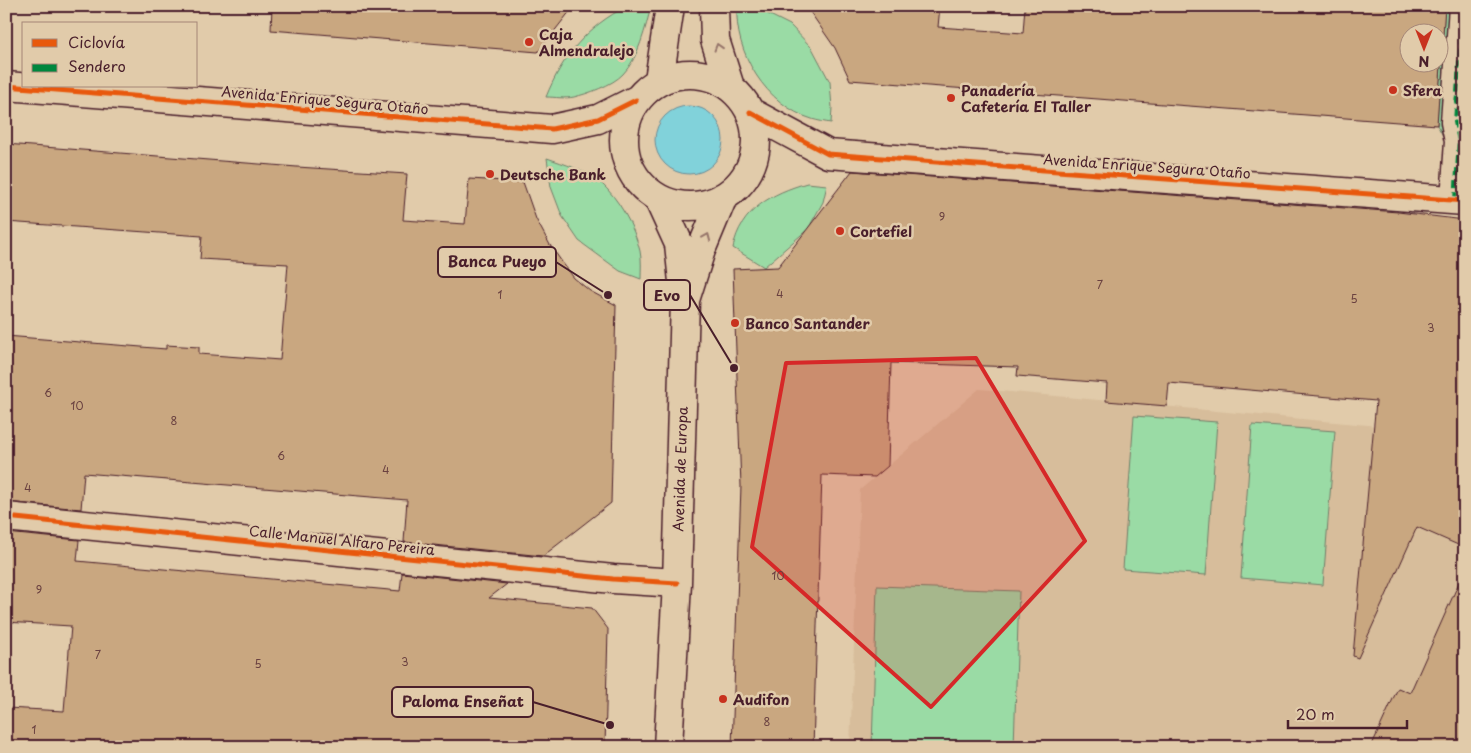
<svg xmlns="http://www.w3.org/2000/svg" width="1471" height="753" font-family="'Playpen Sans',sans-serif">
	<rect width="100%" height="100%" fill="#e1cbaa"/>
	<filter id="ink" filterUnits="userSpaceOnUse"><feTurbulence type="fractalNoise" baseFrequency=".02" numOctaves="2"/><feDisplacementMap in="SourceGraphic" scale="10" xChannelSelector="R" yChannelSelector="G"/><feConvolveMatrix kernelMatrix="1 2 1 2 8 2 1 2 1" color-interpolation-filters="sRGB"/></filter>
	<g filter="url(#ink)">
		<path fill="#d7bd9b" d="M979,389l486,45v313h-615l10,-257z"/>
		<path fill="#9adba5" stroke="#727d68" d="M627,6h24c-5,21 -13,53 -28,68 -10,11 -36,20 -49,23 -9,2 -19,0 -28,0 17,-42 41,-70 81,-91z
			M737,6h15l38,19 22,23 18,34 2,26 -1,15c-6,-1 -13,-2 -19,-4 -46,-14 -78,-66 -75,-113z
			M1445,6h20l-15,142 -13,-23z
			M547,158c17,6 38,12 53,24 19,17 34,44 40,69 2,9 1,19 1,28l-21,-8 -41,-30 -17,-25 -11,-29z
			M807,183l20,2 -4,17 -15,27 -44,38 -31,-19c7,-38 39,-55 74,-65z
			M1134,416l83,6 -11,153 -83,-6z
			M1252,425l83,6 -12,154 -82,-7z
			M877,586l142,5 -5,156h-142z"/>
		<path fill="#81d2da" stroke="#6b8a94" d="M655 140a34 34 0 1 1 68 0a34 34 0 1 1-68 0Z"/>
		<path fill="#c9a780" stroke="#4a1f2b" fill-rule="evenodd" d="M272,6h302l-36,46 -267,-22z
			M806,6h134l-2,21 85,6 2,-27h420l-8,119 -587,-45 -15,-32zM1408,32h30v30h-30z
			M6,144l291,23 110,7 -4,46 62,4 4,-45 54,3 13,37 14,26 12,17 12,16 16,13 26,14 -5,198 -68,53 -139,-14 3,-42 -323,-27 -3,36 -75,-7v-166l160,13v-4l33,2v7l81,6 8,-96 -88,-5 2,-23 -196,-14z
			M852,171l546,41 67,8v328l-48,-21 -59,131 -5,-2 23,-255 -207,-18 -2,23 -61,-5 1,-18 -90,-7 1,-9 -127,-4 -3,103 -13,11 -53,-2 -9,272h-81l9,-261 -8,-217 45,-2z
			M6,533l73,7 -2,21 323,30 2,-18 105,11 -18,14 103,10 16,21 -3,118h-599v-39l58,3 7,-85 -65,-4z
			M1465,569v178h-94l27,-59 12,5z"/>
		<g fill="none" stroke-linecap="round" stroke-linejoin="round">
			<g stroke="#4a1f2b" stroke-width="31">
				<path id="minor" d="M714,6l1,34 15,47
					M624 140a66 66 0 1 1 132 0a66 66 0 1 1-132 0Z
					M659,80l11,-74
					M6,86l546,43 46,-10 38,-19
					M750,112l78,42 637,47
					M658,198l21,46 5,47
					M1455,200l4,-59 -4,-19 8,-116
					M6,517l607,62 64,4
					M668,747l9,-164 8,-283 16,-50 22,-53"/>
			</g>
			<use href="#minor" stroke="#e1cbaa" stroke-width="28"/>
			<path stroke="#00873e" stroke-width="4" stroke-dasharray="8 4" stroke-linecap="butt" d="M1455,200l4,-59 -4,-19 8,-116"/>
			<g stroke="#e1cbaa" stroke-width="8">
				<path id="cycleway" d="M6,86l546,43 46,-10 38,-19
					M750,112l78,42 637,47
					M6,517l607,62 64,4"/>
			</g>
			<use href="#cycleway" stroke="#e8590c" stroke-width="5"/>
		</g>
		<defs><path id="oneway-chevron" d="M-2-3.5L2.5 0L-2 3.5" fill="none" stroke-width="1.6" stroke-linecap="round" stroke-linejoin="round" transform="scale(1.25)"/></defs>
		<g stroke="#96756a">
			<use href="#oneway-chevron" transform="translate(718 47) rotate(-107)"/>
			<use href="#oneway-chevron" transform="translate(707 237) rotate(-67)"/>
		</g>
	</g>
	<path fill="#d62828" fill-opacity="0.2" stroke="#d62828" stroke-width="4" stroke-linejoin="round" d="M976,358l109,183 -154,166 -179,-160 34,-184z"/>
	<g fill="#c8321e" stroke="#e1cbaa" stroke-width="2">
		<circle cx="529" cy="42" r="5"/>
		<circle cx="1393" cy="90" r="5"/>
		<circle cx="951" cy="98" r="5"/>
		<circle cx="490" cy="174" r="5"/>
		<circle cx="840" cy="231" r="5"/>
		<circle cx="735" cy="323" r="5"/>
		<circle cx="723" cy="699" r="5"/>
	</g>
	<g text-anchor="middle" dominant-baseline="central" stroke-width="5" stroke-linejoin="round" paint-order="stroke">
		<g font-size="11" fill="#6a4140">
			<text x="942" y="216">9</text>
			<text x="1100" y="284">7</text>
			<text x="780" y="293">4</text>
			<text x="500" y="294">1</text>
			<text x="1354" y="298">5</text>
			<text x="1431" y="327">3</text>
			<text x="48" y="392">6</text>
			<text x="77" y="405">10</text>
			<text x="174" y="420">8</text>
			<text x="281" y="455">6</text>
			<text x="386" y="469">4</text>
			<text x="28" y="487">4</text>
			<text x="778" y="575">10</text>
			<text x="39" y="589">9</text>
			<text x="98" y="654">7</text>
			<text x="405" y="661">3</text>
			<text x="258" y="663">5</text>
			<text x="767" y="721">8</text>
			<text x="34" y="729">1</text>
		</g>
		<g font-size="14" font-weight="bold" fill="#4a1f2b" stroke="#e1cbaa" text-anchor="start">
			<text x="539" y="34">Caja<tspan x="539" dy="16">Almendralejo</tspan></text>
			<text x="961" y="90">Panadería<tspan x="961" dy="16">Cafetería El Taller</tspan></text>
			<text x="1403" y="90">Sfera</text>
			<text x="500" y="174">Deutsche Bank</text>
			<text x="850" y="231">Cortefiel</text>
			<text x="745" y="323">Banco Santander</text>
			<text x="733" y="699">Audifon</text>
		</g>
		<g font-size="14" fill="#4a1f2b" stroke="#e1cbaa">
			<text transform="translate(325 100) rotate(5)">Avenida Enrique Segura Otaño</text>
			<text transform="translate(1147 166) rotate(4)">Avenida Enrique Segura Otaño</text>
			<text transform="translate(680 469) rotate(-88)">Avenida de Europa</text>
			<text transform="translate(342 540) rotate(6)">Calle Manuel Alfaro Pereira</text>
		</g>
	</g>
	<path fill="none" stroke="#4a1f2b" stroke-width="2" d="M608 295L556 262M734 368L690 295M610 725L533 702"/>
	<g fill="#4a1f2b" stroke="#e1cbaa" stroke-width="2">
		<circle cx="608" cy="295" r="5"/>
		<circle cx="734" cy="368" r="5"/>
		<circle cx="610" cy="725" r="5"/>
	</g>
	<g fill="#e1cbaa" stroke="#4a1f2b" stroke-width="2">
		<rect x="438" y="247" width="118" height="30" rx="5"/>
		<rect x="644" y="280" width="46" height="30" rx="5"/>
		<rect x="392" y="687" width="141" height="30" rx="5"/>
	</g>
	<g font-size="15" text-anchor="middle" font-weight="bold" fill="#4a1f2b">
		<text x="497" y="267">Banca Pueyo</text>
		<text x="667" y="301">Evo</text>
		<text x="463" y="707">Paloma Enseñat</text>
	</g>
	<rect width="1471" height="753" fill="none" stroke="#e1cbaa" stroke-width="25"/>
	<rect x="12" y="12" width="1446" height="728" fill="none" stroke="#4a1f2b" stroke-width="2" filter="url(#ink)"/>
	<rect x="22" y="22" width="175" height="65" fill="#e1cbaa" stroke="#a58677"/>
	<rect x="32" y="39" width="25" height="8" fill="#e8590c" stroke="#a58677"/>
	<text x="68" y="48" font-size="15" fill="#4a1f2b">Ciclovía</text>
	<rect x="32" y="64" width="25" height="8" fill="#00873e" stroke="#a58677"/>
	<text x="68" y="72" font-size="15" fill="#4a1f2b">Sendero</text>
	<g transform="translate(1424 48) rotate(180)"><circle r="24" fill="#e1cbaa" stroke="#a58677"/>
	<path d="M0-4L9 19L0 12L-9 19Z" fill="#c8321e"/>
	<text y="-8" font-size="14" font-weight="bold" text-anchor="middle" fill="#4a1f2b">N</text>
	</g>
	<path d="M1288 720v8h119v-8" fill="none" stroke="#4a1f2b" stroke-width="2.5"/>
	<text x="1296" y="720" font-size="15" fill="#4a1f2b" stroke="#e1cbaa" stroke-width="4" paint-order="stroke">20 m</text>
</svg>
